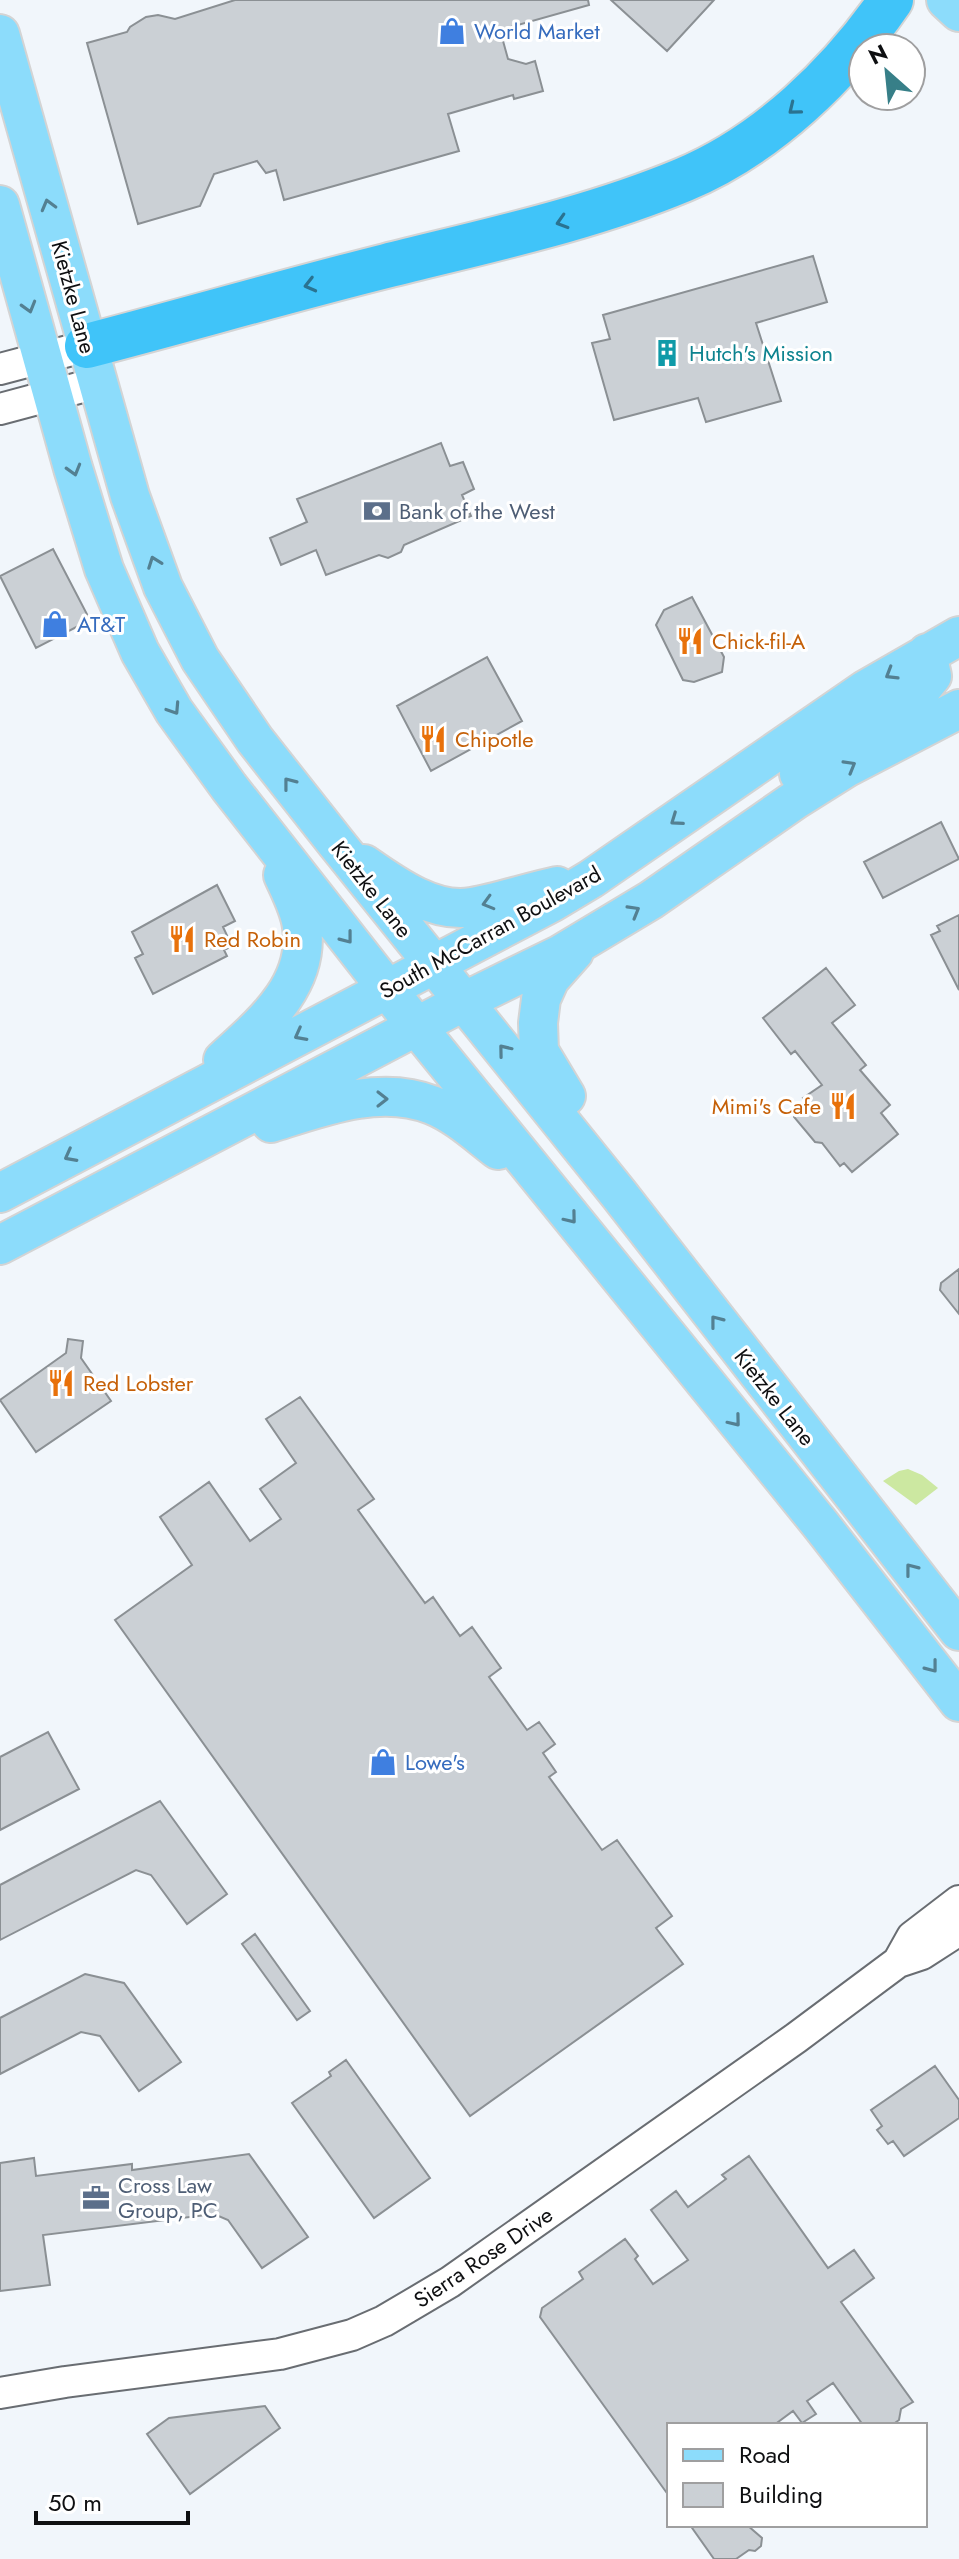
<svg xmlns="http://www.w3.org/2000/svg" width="959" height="2559" font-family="Jost,sans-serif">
	<rect width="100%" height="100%" fill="#f1f6fb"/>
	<path fill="#cce8a1" d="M908,1469l14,6 16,13 -22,17 -33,-24 16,-10z"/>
	<path fill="#cbd0d5" stroke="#8b9094" stroke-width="2" d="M235,0h353l1,5 -89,25 8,29 18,5 9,-3 8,30 -29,8 -1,-4 -65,19 11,37 -175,49 -8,-30 -10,3 -9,-12 -43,13 -14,32 -62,18 -51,-181 40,-11 3,-5 16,-10 12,-2 17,4z
		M611,0h103l-47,51z
		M813,256l14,46 -71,21 25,78 -75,21 -8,-24 -84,22 -22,-77 18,-4 -7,-24z
		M441,443l9,23 13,-4 11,27 -12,6 9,21 -67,29 -3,7 -13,6 -9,-3 -53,20 -10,-25 -35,15 -11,-27 37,-16 -10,-23z
		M53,549l37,71 -54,28 -36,-72z
		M692,597l32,60 -2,15 -28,10 -11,-2 -27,-55 8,-15z
		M487,657l35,64 -91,50 -34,-65z
		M941,822l18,37 -76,39 -19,-36z
		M217,885l18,36 -12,6 9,19 -8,4 3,6 -74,38 -18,-36 8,-4 -11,-22z
		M959,915v75l-28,-55 9,-4 -3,-5z
		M826,968l29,37 -23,18 34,42 -6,5 30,35 -9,8 17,21 -46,38 -8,-9 -4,3 -18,-23 -7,-1 -21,-25v-9l12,-6 -3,-4 19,-13 -27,-34 -4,3 -28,-36z
		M959,1269v45l-19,-24 1,-7z
		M68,1339l15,2 -2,17 30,43 -75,51 -36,-52 66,-47z
		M300,1397l74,102 -16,11 67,93 8,-6 27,39 12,-9 29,41 -12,9 38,53 12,-8 16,22 -12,9 13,19 -7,5 53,73 15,-10 55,76 -16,12 27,36 -213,152 -355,-496 77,-55 -32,-48 49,-35 41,59 31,-22 -21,-30 36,-26 -30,-44z
		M48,1732l31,57 -79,41v-73z
		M160,1801l67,93 -40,30 -36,-49 -15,-5 -136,70v-55z
		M255,1934l55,77 -13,9 -55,-76z
		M85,1974l39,9 57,79 -42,29 -39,-55 -19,-4 -81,42v-56z
		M346,2060l84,118 -56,40 -82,-115 39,-27 -2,-4z
		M935,2066l24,34v18l-55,38 -11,-15 -5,3 -11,-14 5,-4 -11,-16z
		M249,2154l59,83 -46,31 -34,-48 -14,-6 -171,21 7,50 -50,6v-128l34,-5 2,18 96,-12v6z
		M749,2156l79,112 26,-18 20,28 -33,24 72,100 -12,7 -2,11 -7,5h-29l-30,-42 -26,18 9,13 -14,9 -9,-12 -19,14h-105v71l-129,-179 2,-9 41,-29 -4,-7 46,-33 13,17 -3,3 18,25 35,-24 -37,-50 25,-19 12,16 38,-28 -4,-4z
		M265,2406l15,22 -90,66 -43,-60 22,-16z
		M690,2525h57l15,13 -1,8 -6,5 -6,-1 -13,9h-22z"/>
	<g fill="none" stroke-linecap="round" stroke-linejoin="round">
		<g stroke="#696d72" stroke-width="34">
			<path id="minor" d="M0,369l87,-23
				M0,409l97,-26
				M898,1962l14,-25 47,-36
				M0,2393l65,-11 215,-28 72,-19 32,-14 66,-39 346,-244 102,-76 24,-8 37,-24"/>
		</g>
		<g stroke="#d4d4d4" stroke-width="42">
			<path id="major" d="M946,0l13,12
				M0,34l130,462 33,91 37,72 55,81 82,104 281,349 341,438
				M0,205l73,263 31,101 36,83 34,59 55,76 188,240 404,498 138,177
				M799,774l4,-8 73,-50 47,-29 9,-11 -5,-23
				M364,864c30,21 70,50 108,43 28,-5 57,-15 85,-21
				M223,1060c38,-35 87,-74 79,-133 -2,-18 -12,-36 -19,-52
				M566,1096l-27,-45 -1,-28 3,-24 9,-20 24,-27
				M271,1123c50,-16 109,-39 161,-18 25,10 45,29 66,45
				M0,1193l551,-290 40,-24 274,-189 94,-54
				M0,1245l465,-244 96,-47 90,-54 144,-100 51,-32 113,-59"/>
		</g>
		<g stroke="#d4d4d4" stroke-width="48">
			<path id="highway" d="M87,346c100,-26 199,-55 299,-80 99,-25 201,-46 297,-86 84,-35 157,-106 208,-180"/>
		</g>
		<use href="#minor" stroke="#fff" stroke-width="30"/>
		<use href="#major" stroke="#8cdcfb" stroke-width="38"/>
		<use href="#highway" stroke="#40c4f9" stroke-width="44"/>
	</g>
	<defs><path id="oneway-chevron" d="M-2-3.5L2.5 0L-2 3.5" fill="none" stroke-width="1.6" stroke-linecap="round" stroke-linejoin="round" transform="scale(2)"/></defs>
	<g stroke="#2a7391">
		<use href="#oneway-chevron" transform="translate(794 109) rotate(141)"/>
		<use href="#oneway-chevron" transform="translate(562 222) rotate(163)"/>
		<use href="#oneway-chevron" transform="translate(310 285) rotate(166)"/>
	</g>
	<g stroke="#538092">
		<use href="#oneway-chevron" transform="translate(48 205) rotate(-105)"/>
		<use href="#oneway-chevron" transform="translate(29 307) rotate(74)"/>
		<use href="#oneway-chevron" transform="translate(74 470) rotate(74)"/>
		<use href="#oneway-chevron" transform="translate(154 562) rotate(-110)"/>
		<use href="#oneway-chevron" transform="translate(891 674) rotate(149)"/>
		<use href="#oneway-chevron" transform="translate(174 709) rotate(57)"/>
		<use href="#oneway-chevron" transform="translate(850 766) rotate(-30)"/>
		<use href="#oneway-chevron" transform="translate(289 783) rotate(-128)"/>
		<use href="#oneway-chevron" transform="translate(676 820) rotate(145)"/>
		<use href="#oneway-chevron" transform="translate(488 903) rotate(164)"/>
		<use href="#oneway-chevron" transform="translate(634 911) rotate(-30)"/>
		<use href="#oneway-chevron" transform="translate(347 938) rotate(52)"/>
		<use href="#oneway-chevron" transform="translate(300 1035) rotate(152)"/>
		<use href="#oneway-chevron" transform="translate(504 1050) rotate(-129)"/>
		<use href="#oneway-chevron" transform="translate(382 1099)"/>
		<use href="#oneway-chevron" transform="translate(70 1156) rotate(152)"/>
		<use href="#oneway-chevron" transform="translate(571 1218) rotate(51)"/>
		<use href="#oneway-chevron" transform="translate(716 1321) rotate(-128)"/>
		<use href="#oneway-chevron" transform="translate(735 1421) rotate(51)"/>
		<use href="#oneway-chevron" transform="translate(911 1569) rotate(-128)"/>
		<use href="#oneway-chevron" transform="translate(932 1667) rotate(52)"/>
	</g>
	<defs>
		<g id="shop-bare" transform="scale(2.16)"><path d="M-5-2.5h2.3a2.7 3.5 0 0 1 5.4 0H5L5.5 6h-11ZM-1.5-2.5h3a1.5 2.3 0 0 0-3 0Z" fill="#3f7fe0" stroke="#fff" stroke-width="2.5" paint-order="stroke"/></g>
		<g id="building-bare" transform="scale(2.16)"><path d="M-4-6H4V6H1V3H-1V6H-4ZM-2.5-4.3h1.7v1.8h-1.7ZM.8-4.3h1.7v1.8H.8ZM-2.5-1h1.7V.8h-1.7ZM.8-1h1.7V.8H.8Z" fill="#0f9aa8" stroke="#fff" stroke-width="2.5" paint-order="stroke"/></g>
		<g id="bank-bare" transform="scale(2.16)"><path d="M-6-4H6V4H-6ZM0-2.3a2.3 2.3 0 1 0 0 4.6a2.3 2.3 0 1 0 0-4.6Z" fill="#5c6f8a" stroke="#fff" stroke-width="2.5" paint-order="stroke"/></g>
		<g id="restaurant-bare" transform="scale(2.16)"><path d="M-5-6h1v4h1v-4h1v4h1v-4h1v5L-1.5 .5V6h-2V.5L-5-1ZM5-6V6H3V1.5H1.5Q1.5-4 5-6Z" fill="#e8710a" stroke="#fff" stroke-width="2.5" paint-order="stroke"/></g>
		<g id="office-bare" transform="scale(2.16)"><path d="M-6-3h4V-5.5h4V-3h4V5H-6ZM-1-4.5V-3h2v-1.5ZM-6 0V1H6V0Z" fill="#5c6f8a" stroke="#fff" stroke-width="2.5" paint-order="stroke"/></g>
	</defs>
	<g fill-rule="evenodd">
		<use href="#shop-bare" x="452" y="31"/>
		<use href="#building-bare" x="667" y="353"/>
		<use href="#bank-bare" x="377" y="511"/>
		<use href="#shop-bare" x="55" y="624"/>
		<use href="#restaurant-bare" x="690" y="641"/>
		<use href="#restaurant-bare" x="433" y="739"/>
		<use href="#restaurant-bare" x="182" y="939"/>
		<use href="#restaurant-bare" x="843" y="1106"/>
		<use href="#restaurant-bare" x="61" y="1383"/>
		<use href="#shop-bare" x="383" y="1762"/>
		<use href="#office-bare" x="96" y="2198"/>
	</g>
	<g text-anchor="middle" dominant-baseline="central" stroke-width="6" stroke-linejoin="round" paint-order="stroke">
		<g font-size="22" fill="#366cbe" stroke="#fff" text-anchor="start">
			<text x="474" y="31">World Market</text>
			<text x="77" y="624">AT&amp;T</text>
			<text x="405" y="1762">Lowe's</text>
		</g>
		<g font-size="22" fill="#0e0f11" stroke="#fff">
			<text transform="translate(74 297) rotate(75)">Kietzke Lane</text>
			<text transform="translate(372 889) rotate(52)">Kietzke Lane</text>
			<text transform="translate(490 932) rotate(-29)">South McCarran Boulevard</text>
			<text transform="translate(775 1397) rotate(52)">Kietzke Lane</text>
			<text transform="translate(483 2257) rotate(-34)">Sierra Rose Drive</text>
		</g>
		<g font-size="22" fill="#0d838f" stroke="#fff" text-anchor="start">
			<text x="689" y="353">Hutch's Mission</text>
		</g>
		<g font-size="22" fill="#4e5e75" stroke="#fff" text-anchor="start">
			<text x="399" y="511">Bank of the West</text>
			<text x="118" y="2185">Cross Law<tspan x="118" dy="25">Group, PC</tspan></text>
		</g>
		<g font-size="22" fill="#c56008" stroke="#fff" text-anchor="start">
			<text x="712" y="641">Chick-fil-A</text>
			<text x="455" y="739">Chipotle</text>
			<text x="204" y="939">Red Robin</text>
			<text x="821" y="1106" text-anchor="end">Mimi's Cafe</text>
			<text x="83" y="1383">Red Lobster</text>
		</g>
	</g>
	<rect x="667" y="2423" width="260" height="104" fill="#ffffff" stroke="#9f9fa0" stroke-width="2"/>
	<rect x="683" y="2449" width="40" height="12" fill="#8cdcfb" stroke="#9f9fa0" stroke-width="2"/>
	<text x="739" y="2463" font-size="24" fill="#0e0f11">Road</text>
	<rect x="683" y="2483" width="40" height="24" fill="#cbd0d5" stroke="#9f9fa0" stroke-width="2"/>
	<text x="739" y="2503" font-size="24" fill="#0e0f11">Building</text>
	<g transform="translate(887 72) rotate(333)"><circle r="38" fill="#ffffff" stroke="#9f9fa0" stroke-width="2"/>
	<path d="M0-6L14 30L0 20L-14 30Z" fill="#377f88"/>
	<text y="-12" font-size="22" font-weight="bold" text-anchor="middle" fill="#0e0f11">N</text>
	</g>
	<path d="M36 2511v12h152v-12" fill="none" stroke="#0e0f11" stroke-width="4"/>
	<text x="48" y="2511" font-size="24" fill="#0e0f11" stroke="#ffffff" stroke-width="6" paint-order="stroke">50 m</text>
</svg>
